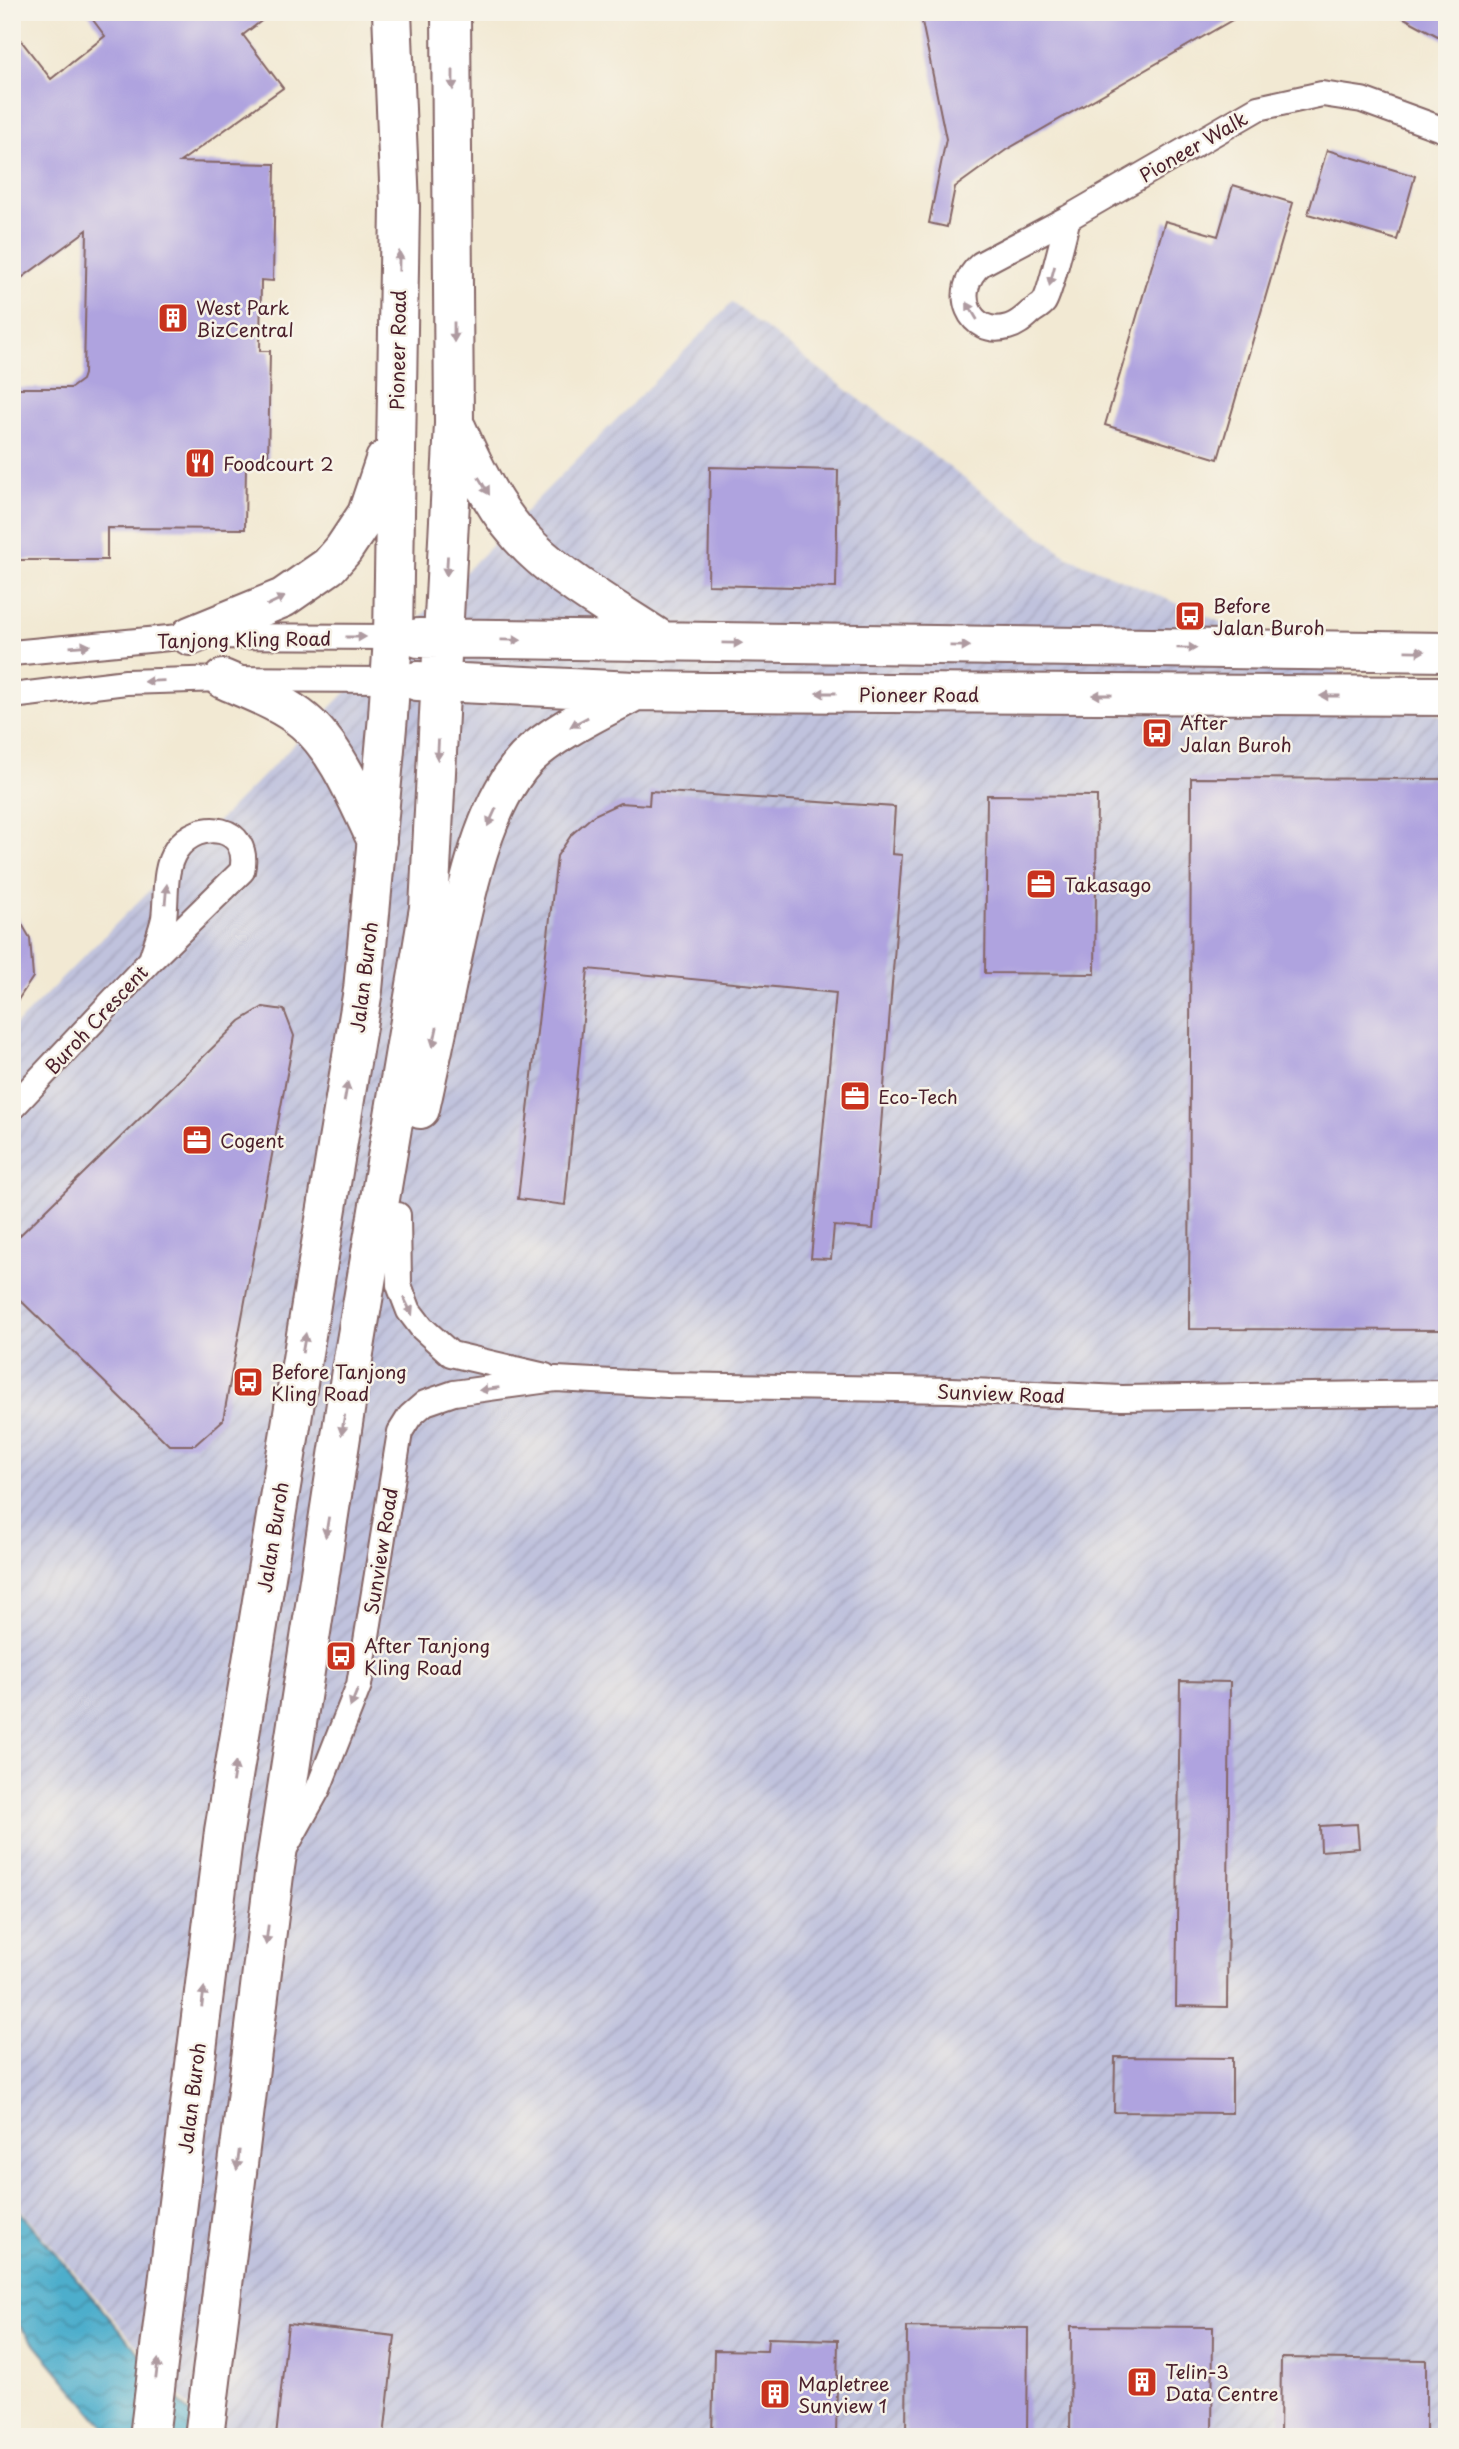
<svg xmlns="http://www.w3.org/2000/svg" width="1459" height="2449" font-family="'Playpen Sans',sans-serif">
	<defs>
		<pattern id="industrial-furrows" width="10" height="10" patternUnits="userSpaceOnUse" patternTransform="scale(1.75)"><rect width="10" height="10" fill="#c0c2dd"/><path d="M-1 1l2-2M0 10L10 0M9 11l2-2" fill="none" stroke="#a6a6be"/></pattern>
		<pattern id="water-waves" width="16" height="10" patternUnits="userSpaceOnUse" patternTransform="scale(1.75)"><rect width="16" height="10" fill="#4daecc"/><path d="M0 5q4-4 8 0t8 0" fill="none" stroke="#428da6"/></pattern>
	</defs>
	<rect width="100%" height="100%" fill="#f7f3e8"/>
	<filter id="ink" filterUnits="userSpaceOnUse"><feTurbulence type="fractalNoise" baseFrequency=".0143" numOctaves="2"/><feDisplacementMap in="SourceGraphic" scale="14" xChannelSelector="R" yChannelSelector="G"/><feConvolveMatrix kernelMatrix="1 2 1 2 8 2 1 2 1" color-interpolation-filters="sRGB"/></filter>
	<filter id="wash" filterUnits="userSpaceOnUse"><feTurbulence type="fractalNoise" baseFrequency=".00686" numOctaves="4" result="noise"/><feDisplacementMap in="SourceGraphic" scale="28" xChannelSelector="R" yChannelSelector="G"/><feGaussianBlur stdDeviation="1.57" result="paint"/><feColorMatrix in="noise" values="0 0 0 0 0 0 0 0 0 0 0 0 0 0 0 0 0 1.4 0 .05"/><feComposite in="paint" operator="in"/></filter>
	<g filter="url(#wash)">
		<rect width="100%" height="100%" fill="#f2e9d3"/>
		<path fill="url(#industrial-furrows)" d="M732,303l336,254 379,161v1719h-1232l-203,-238v-1170z"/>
		<path fill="url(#water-waves)" stroke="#4c667c" stroke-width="2" d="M12,2202l198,235h-97l-101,-120z"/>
		<g id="blocks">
			<path fill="#afa3df" d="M87,12h186l-30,23 40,53 -103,74 95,2 -2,117 -12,-1 -1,71h10l-2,113h-22l-1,65 -138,-1v32h-95v-172h59l11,-8 2,-6 3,-144 -75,55v-256l39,50 54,-43z
				M920,12h326l-240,138 -51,37 -8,40 -18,-4 17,-84z
				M1393,12h54v29z
				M1327,150l88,26 -18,64 -89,-26z
				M1233,185l60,18 -75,256 -113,-34 60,-204 53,15z
				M710,467l128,3 -2,118 -128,-3z
				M1191,778l256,1v551l-258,-1z
				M650,791l245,16 -3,47 10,1 -29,374 -39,-3 -3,33 -20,-1 25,-265 -248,-24 -23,236 -47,-6 39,-343 15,-22 22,-19 26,-12 29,2z
				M987,795l110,1 -2,178 -110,-1z
				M12,907l18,31 3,39 -21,32z
				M263,1007l21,3 10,26 -71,384 -28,25h-26l-157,-153v-49l228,-222z
				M1180,1681l50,1 -3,325 -51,-1z
				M1357,1824l2,24 -38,3 -1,-25z
				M1115,2057l117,1v55l-118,-1z
				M288,2324l107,12 -11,101h-108z
				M1071,2326l142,1 -1,110h-142z
				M907,2327l121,1 -1,109h-121z
				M768,2338l70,2 -2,97h-124l2,-87 53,1z
				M1281,2358l145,2v77h-146z"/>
		</g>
	</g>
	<g filter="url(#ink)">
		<use href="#blocks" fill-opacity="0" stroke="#856666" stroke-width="2"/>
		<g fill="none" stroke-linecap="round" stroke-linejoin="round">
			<g stroke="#856666" stroke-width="28">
				<path id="minor" d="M1068,218c-4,15 -18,76 -24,84 -3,4 -9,7 -13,10 -7,6 -14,13 -23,15 -39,11 -58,-37 -27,-63l87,-46 190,-110 64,-14 40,6 85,31
					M12,653l178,-17 203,1
					M12,696l114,-14 97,-3 168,1
					M12,1108l139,-148 91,-89c10,-45 -43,-54 -66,-21 -13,19 -9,46 -12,68 -3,14 -9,28 -13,42
					M398,1215l1,70 10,26 13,17 29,26 94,22
					M287,1845l31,-56 41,-104 41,-253 10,-16 15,-13 29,-10 102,-14 112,6 283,5 171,8 325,-5"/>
			</g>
			<g stroke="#856666" stroke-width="42">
				<path id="primary" d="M457,429c19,43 40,86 74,119 36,35 91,66 133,94
					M190,636l93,-38 46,-32 14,-16 24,-36 18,-54
					M419,638l1028,14
					M223,679c27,12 58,23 81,42 34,28 54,81 73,120
					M417,681l218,10 75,1 737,4
					M420,1109c10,-46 20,-91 29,-136 14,-65 31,-164 77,-214 25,-26 76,-50 108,-67
					M149,2437l75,-606 139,-841 25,-274 5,-79 7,-431 -8,-194
					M204,2437l71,-570 76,-496 78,-463 25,-484 -3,-412"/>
			</g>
			<use href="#minor" stroke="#fff" stroke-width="24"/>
			<use href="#primary" stroke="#fff" stroke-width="38"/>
		</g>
		<defs><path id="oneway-solid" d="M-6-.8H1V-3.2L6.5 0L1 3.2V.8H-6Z" transform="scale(1.75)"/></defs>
		<g fill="#ae9aa0">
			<use href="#oneway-solid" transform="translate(453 80) rotate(90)"/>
			<use href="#oneway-solid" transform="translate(399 261) rotate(-89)"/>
			<use href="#oneway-solid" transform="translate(1052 276) rotate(105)"/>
			<use href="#oneway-solid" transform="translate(972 311) rotate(-121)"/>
			<use href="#oneway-solid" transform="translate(454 332) rotate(90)"/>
			<use href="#oneway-solid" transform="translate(484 486) rotate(58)"/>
			<use href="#oneway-solid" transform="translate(447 566) rotate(93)"/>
			<use href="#oneway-solid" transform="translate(276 601) rotate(-26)"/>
			<use href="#oneway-solid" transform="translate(356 637)"/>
			<use href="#oneway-solid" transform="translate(511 640) rotate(1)"/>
			<use href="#oneway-solid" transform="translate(732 643) rotate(1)"/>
			<use href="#oneway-solid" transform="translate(80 646) rotate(-5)"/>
			<use href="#oneway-solid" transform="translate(960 646) rotate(1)"/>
			<use href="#oneway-solid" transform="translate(1187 648) rotate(1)"/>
			<use href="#oneway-solid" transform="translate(1415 651) rotate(1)"/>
			<use href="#oneway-solid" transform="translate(154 681) rotate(178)"/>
			<use href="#oneway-solid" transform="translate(826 693) rotate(-180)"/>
			<use href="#oneway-solid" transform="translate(1102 695) rotate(-180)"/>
			<use href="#oneway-solid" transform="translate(1330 696) rotate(-180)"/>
			<use href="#oneway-solid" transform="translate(579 722) rotate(151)"/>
			<use href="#oneway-solid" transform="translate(438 750) rotate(93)"/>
			<use href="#oneway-solid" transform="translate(492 817) rotate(115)"/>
			<use href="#oneway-solid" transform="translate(166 894) rotate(-85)"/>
			<use href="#oneway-solid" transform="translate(435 1037) rotate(102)"/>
			<use href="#oneway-solid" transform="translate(346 1092) rotate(-80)"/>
			<use href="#oneway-solid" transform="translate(408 1306) rotate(64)"/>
			<use href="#oneway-solid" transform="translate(304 1343) rotate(-80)"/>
			<use href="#oneway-solid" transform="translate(489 1389) rotate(172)"/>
			<use href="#oneway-solid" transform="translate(343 1425) rotate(99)"/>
			<use href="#oneway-solid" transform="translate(327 1527) rotate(99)"/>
			<use href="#oneway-solid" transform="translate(354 1698) rotate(112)"/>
			<use href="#oneway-solid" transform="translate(234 1772) rotate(-81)"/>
			<use href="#oneway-solid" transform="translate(267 1935) rotate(97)"/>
			<use href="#oneway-solid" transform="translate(203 1997) rotate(-83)"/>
			<use href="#oneway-solid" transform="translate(238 2160) rotate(97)"/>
			<use href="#oneway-solid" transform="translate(157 2369) rotate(-83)"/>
		</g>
	</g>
	<defs>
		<g id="building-square" transform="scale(1.575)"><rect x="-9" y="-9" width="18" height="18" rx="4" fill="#c8321e" stroke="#f7f3e8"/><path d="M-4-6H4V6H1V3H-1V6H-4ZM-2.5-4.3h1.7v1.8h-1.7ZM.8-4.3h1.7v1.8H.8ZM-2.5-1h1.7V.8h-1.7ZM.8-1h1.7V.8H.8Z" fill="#fff"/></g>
		<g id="restaurant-square" transform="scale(1.575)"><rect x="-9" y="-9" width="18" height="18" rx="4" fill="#c8321e" stroke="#f7f3e8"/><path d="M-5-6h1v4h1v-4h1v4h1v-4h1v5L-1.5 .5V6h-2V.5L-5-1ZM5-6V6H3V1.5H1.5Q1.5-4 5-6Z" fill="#fff"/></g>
		<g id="bus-square" transform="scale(1.575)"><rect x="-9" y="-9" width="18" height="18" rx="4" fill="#c8321e" stroke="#f7f3e8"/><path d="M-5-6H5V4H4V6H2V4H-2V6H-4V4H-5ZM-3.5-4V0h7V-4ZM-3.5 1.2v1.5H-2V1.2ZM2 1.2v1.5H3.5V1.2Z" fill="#fff"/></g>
		<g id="office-square" transform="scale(1.575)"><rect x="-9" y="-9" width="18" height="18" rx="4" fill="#c8321e" stroke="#f7f3e8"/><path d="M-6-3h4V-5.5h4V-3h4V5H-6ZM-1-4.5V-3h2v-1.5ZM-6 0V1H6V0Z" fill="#fff"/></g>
	</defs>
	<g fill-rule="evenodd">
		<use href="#building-square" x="173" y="318"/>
		<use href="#restaurant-square" x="200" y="463"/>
		<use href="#bus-square" x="1190" y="616"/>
		<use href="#bus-square" x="1157" y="733"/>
		<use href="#office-square" x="1041" y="884"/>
		<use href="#office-square" x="855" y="1096"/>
		<use href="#office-square" x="197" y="1140"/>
		<use href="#bus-square" x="248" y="1382"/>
		<use href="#bus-square" x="341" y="1656"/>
		<use href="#building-square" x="1142" y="2382"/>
		<use href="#building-square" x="775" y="2394"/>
	</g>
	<g text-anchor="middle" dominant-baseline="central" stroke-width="5" stroke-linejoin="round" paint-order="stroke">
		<g font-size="19" fill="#4a1f2b" stroke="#f7f3e8">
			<text transform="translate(1193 146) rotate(-30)">Pioneer Walk</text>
			<text transform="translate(397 350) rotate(-89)">Pioneer Road</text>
			<text transform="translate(244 639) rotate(-1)">Tanjong Kling Road</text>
			<text x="919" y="694">Pioneer Road</text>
			<text transform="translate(363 977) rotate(-83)">Jalan Buroh</text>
			<text transform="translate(96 1019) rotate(-47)">Buroh Crescent</text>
			<text transform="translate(1001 1393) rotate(2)">Sunview Road</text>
			<text transform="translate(272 1537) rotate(-81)">Jalan Buroh</text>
			<text transform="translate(380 1551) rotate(-81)">Sunview Road</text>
			<text transform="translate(191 2098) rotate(-83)">Jalan Buroh</text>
		</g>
		<g font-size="19" fill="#4a1f2b" stroke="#f7f3e8" text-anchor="start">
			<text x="196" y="307">West Park<tspan x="196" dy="22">BizCentral</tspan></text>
			<text x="223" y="463">Foodcourt 2</text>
			<text x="1213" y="605">Before<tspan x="1213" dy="22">Jalan Buroh</tspan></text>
			<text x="1180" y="722">After<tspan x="1180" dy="22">Jalan Buroh</tspan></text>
			<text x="1064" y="884">Takasago</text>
			<text x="878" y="1096">Eco-Tech</text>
			<text x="220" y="1140">Cogent</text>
			<text x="271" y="1371">Before Tanjong<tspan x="271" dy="22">Kling Road</tspan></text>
			<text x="364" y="1645">After Tanjong<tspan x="364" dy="22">Kling Road</tspan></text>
			<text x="1165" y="2371">Telin-3<tspan x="1165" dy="22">Data Centre</tspan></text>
			<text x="798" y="2383">Mapletree<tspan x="798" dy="22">Sunview 1</tspan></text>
		</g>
	</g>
	<rect width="1459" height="2449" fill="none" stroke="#f7f3e8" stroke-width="42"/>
</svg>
